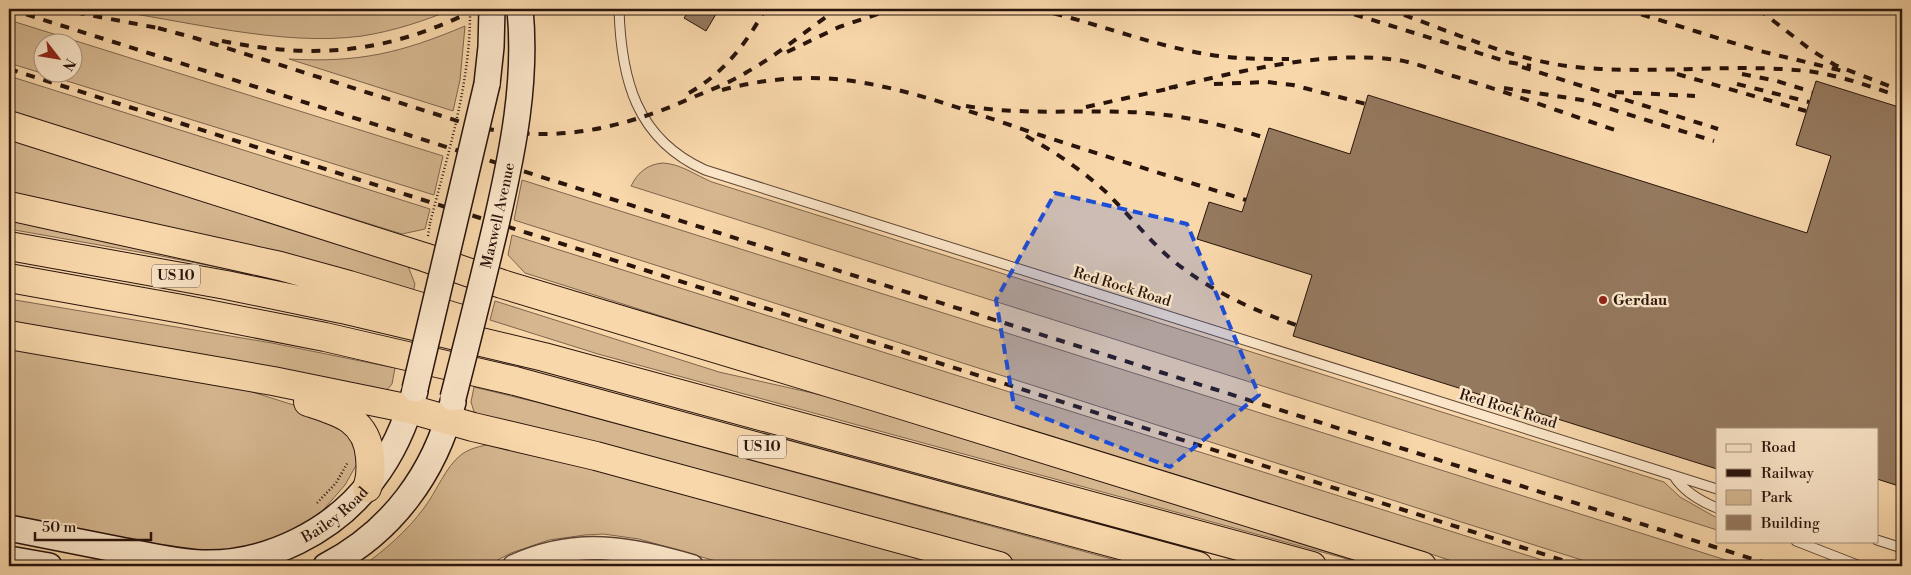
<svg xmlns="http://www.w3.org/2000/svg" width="1911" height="575" font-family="'Libre Bodoni',serif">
	<rect width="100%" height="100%" fill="#f8d7aa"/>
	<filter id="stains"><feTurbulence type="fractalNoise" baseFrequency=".004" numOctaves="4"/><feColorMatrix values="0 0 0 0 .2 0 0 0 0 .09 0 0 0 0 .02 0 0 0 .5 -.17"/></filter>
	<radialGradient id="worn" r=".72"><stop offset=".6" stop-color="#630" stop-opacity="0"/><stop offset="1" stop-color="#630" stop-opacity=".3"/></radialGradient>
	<path fill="#d5b68f" stroke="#7f654e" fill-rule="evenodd" d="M102,9h351c-29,12 -59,22 -91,27 -81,11 -178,-16 -260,-27z
		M9,20l434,136 -9,39 -425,-132zM42,42h30v30h-30z
		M465,26l-5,54 -7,31 -164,-52c70,4 112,-6 176,-33z
		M9,76l421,133 -5,20 -23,5 -393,-122z
		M9,133l397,128 9,23 -3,12 -403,-98z
		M663,163c18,1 32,12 49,19l952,300 16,15 37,21v12l-1086,-344c7,-14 17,-22 32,-23z
		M522,180l1223,386c-53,0 -108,5 -160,-5l-130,-41 -941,-300z
		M9,216l293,68 -141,-28 -152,-27z
		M512,235l1049,331h-94l-60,-20 -484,-149 -60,-17 -338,-107 -17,-18z
		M9,299l263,44 123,25 -3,16 -7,8 -376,-69z
		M495,301l224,71 151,34 533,160h-30l-775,-212 -108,-34z
		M9,341l237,49 73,23 34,20 5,29 -13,23 -28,32 -20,13 -50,18 -49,5 -189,-36z
		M474,387l66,16 166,45 431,118h-103l-444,-122 -114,-26 -5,-16z
		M498,443l473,123h-238l-94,-27 -36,-5 -18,1 -36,5 -38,13 -25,13h-123c23,-17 44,-35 61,-58 13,-17 21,-41 38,-54 10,-7 24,-9 36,-11z
		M580,561h28l-1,5h-56z"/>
	<path fill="#95795e" stroke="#29140c" d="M690,9h29l-13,22 -22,-13z
		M1816,81l86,27v379l-25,-8v-50h-160v40l-424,-133 19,-61 -115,-36 12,-37 33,10 27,-84 81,26 18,-59 439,138 24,-77 -35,-11z"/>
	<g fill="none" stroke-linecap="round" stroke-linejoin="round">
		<g stroke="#5d4534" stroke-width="11">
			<path id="service" d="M619,9c2,70 17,130 86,161l1012,319
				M1674,476c10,16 26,25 43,32
				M1877,540l25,8
				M1796,541l64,25"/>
		</g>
		<g stroke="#5d4534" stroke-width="25">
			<path id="tertiary" d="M514,566c63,-29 114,-18 178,0"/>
		</g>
		<g stroke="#29140c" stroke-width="28">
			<g id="secondary">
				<path d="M487,84l4,-37 1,-38"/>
				<path id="s1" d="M9,528c37,7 74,15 111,22 27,5 55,12 82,13 65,2 133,-32 171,-84 20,-26 33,-56 42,-88"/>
				<path d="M9,559l40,7"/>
				<path d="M326,566c66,-34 109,-93 127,-164"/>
			</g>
		</g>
		<g stroke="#29140c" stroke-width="30">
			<path id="motorway" d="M9,125l415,132 78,27 358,108 562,174
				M9,206l271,60 69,19 109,33
				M9,246l217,39 116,24 202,48 768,209
				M9,278l173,31 143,28 190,44 683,185
				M9,335l264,46 137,28 63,18 123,29 403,110
				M308,402c31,10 59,17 62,55 1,11 1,21 -3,31"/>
		</g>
		<path stroke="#29140c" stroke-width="2.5" stroke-dasharray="1 2.5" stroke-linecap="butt" d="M428,236l2,-13
			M317,503l19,-20 12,-21"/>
		<use href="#service" stroke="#fae5c8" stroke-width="9"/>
		<use href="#tertiary" stroke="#fae5c8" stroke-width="22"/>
		<use href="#secondary" stroke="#fae5c8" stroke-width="25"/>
		<use href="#motorway" stroke="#f8d7aa" stroke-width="28"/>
		<path stroke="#29140c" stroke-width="4" stroke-dasharray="9 9" stroke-linecap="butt" d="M9,9l1766,557
			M58,9l105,20
			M1036,9c57,13 112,35 169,45 28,5 56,5 84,5
			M1337,9l171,53 23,4
			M1387,9c62,21 123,51 188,58 77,8 155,-4 232,4 33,4 64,16 95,26
			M1624,9l132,41 87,21
			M1758,9l53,41 24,15 54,21
			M158,28l37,10 272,86c82,22 153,6 229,-28 17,-7 35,-14 51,-24 32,-18 60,-42 90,-63
			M222,41c95,19 167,12 254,-32
			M787,52l52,-25 54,-18
			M1522,67l196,62
			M9,69l1572,497
			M1677,74l129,37
			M1742,74l35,7 35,11
			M1214,84l53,-2 26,3 73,19
			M1737,84l72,18
			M1169,88c71,-17 157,-38 229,-28 18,3 37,11 55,16 54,16 108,36 162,54
			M1504,88l78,12 132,41
			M722,90c37,-10 75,-14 113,-11 68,6 143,36 208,57 68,22 135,43 203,64
			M1615,92l80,4
			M689,93c35,-20 58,-50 76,-84
			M966,106c54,9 107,4 161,6 48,1 93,12 139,26
			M1086,107l90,-20
			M1026,136c29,16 56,34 81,57 22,22 41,46 64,66 36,30 81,51 125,66"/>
		<g stroke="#29140c" stroke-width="28" stroke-linecap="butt">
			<g id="secondary-bridge">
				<path d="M415,389l72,-305"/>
				<path id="s2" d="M453,398c15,-59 30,-118 44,-178 16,-70 30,-139 23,-211"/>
			</g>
		</g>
		<path stroke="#29140c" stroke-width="2.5" stroke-dasharray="1 2.5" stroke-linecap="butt" d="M430,223c18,-70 41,-141 40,-214"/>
		<use href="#secondary-bridge" stroke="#fae5c8" stroke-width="25"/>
	</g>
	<path fill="#1d4ed8" fill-opacity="0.2" stroke="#1d4ed8" stroke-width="4" stroke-dasharray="10 6" stroke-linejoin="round" d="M1055,193l132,31 72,171 -89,72 -156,-61 -18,-106z"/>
	<circle fill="#8f2418" stroke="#fae5c8" stroke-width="2" cx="1603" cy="300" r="5"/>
	<g text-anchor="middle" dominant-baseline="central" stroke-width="4.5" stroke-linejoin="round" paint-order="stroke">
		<g fill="#fae5c8" stroke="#685344" stroke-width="1">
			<rect x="152" y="264.5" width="48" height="23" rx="4"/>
			<rect x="738" y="435.5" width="48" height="23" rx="4"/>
		</g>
		<g font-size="14" font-weight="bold" fill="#29140c">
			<text x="176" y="276">US 10</text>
			<text x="762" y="447">US 10</text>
		</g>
		<g font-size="15" fill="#29140c" stroke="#fae5c8">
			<text stroke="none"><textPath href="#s2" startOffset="188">Maxwell Avenue</textPath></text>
			<text transform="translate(1122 287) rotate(17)">Red Rock Road</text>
			<text transform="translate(1508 409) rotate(17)">Red Rock Road</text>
			<text stroke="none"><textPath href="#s1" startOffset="341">Bailey Road</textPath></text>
		</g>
		<g font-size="15" font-weight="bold" fill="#29140c" stroke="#fae5c8" text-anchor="start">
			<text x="1613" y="300">Gerdau</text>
		</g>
	</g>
	<rect width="1911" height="575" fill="none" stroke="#f8d7aa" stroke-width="30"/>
	<rect x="10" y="10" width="1891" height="555" fill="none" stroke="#29140c" stroke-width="2.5"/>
	<rect x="15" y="15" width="1881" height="545" fill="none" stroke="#29140c"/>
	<rect x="1716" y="428" width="162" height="115" fill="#fae5c8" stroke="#a6917d"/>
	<rect x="1726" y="444" width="25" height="8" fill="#fae5c8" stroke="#a6917d"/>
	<text x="1761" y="452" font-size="15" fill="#29140c">Road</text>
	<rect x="1726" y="469" width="25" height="8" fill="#29140c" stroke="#a6917d"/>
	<text x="1761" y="478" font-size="15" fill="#29140c">Railway</text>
	<rect x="1726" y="490" width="25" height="15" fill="#d5b68f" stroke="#a6917d"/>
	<text x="1761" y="502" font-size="15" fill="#29140c">Park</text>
	<rect x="1726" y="515" width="25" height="15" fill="#95795e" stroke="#a6917d"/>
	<text x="1761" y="528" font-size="15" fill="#29140c">Building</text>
	<g transform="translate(58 58) rotate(121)"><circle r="24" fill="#fae5c8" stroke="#a6917d"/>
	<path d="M0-4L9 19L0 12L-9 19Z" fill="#8f2418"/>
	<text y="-8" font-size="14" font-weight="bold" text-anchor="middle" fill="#29140c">N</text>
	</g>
	<path d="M35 532v8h116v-8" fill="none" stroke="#29140c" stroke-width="2.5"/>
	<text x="42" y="532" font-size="15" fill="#29140c" stroke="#fae5c8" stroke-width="4" paint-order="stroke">50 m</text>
	<rect width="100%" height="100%" filter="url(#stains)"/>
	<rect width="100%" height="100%" fill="url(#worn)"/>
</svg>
